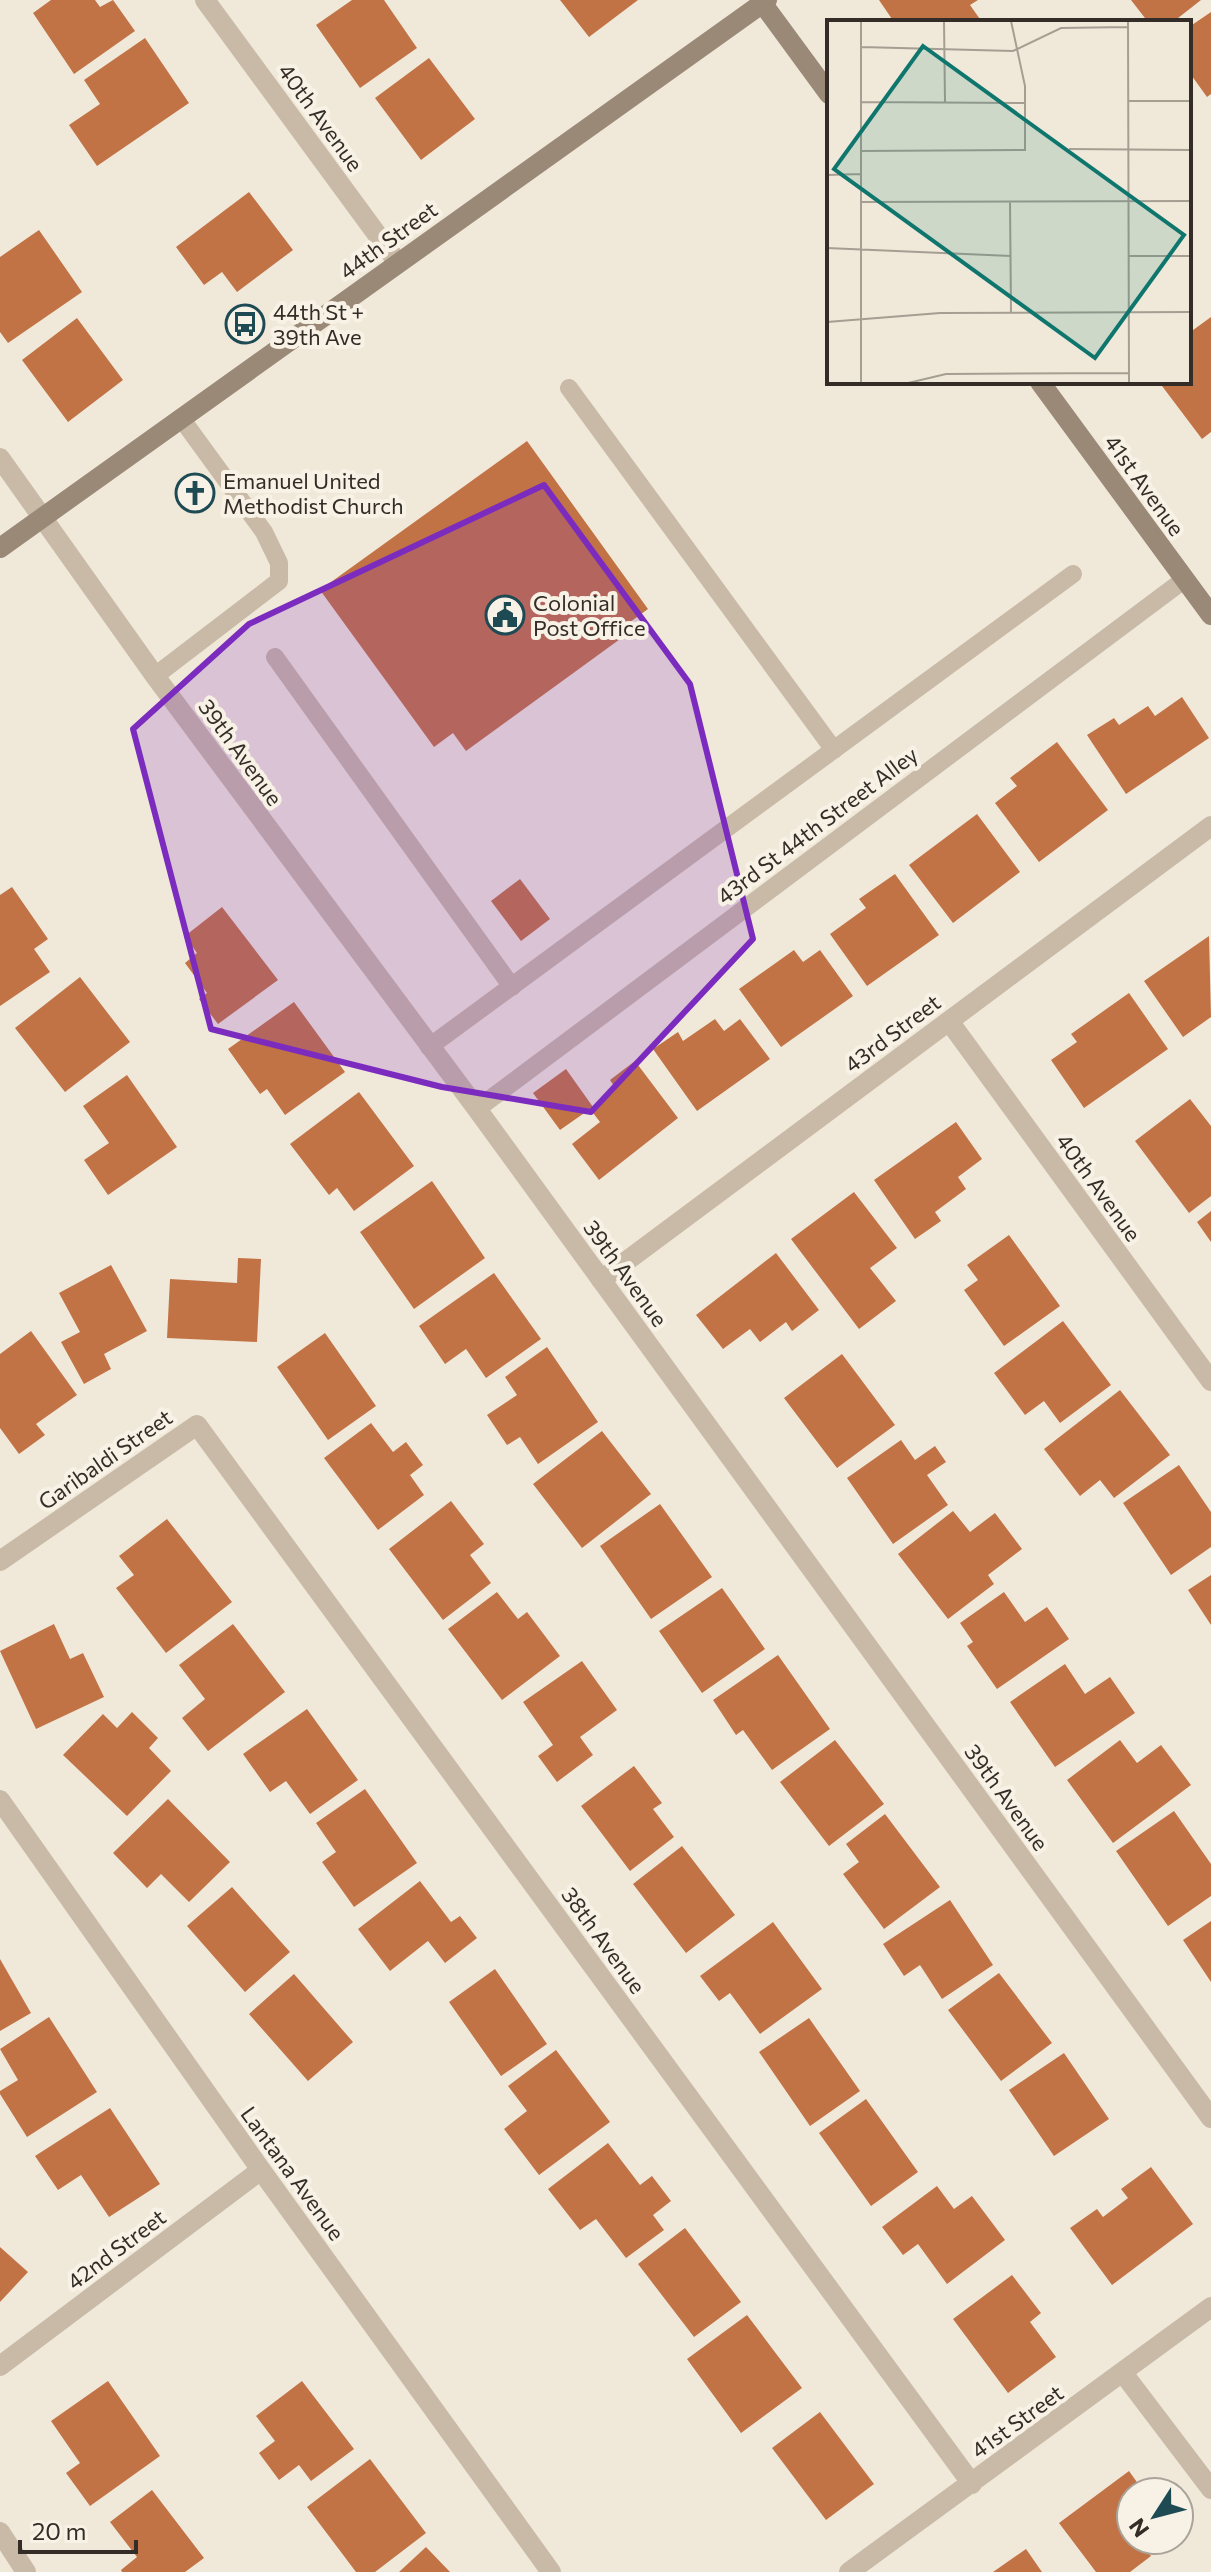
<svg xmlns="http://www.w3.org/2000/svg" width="1211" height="2572" font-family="Commissioner,sans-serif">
	<rect width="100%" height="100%" fill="#f0e9da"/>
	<path fill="#c27346" d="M51,0h44l5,7 13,-7 22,31 -61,43 -41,-61z
		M352,0h32l33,48 -57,40 -44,-63z
		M560,0h78l-49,37z
		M879,0h99l-8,5 12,17h-88z
		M1131,0h70l-28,22h-25z
		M1211,12v82l-4,3 -18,-25v-45z
		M145,38l44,65 -92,63 -28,-41 31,-21 -16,-24z
		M429,58l46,61 -54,41 -46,-62z
		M249,192l44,58 -56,42 -15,-20 -18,13 -28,-38z
		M39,230l43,62 -74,51 -8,-11v-75z
		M1211,317v115l-9,7 -43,-57h30v-49z
		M77,318l46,62 -55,42 -46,-62z
		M527,441l121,168 -26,19 5,6 -161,117 -13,-18 -19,14 -114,-157z
		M1182,697l27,41 -83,56 -39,-59 27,-17 5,7 29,-19 7,10z
		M1057,742l51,68 -69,52 -44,-59 22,-17 -7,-8z
		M977,814l43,58 -67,51 -44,-58z
		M895,874l44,61 -72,51 -37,-52 36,-26 -7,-9z
		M520,879l30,40 -29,22 -30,-40z
		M12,887l36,52 -14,10 16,23 -50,34v-111z
		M222,907l56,73 -60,44 -19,-25 8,-6 -22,-30 12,-10 -12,-17z
		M1209,936l2,81 -28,20 -39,-56z
		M794,950l9,12 17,-12 33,46 -72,51 -42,-58z
		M80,977l50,65 -65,50 -50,-64z
		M1129,993l39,56 -84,59 -33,-48 26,-18 -6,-8z
		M294,1002l51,70 -60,43 -18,-26 -7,5 -32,-45z
		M715,1019l9,12 16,-12 30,40 -73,52 -44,-62 25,-17 5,9z
		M635,1061l43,57 -79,62 -27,-36 28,-22 -10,-13 -30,21 -27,-37 33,-24 27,38 23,-18 -6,-9z
		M127,1075l50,72 -69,48 -24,-35 25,-17 -26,-37z
		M359,1092l55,74 -60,45 -17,-23 -8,7 -39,-51z
		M1190,1099l21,27v70l-22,17 -54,-72z
		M956,1122l26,37 -24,18 8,12 -31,23 6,9 -26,18 -41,-59z
		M432,1181l53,77 -71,51 -54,-77z
		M854,1192l43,56 -27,20 26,33 -37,28 -68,-90z
		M1211,1211v31l-14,-20z
		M1009,1235l51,71 -56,40 -40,-56 14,-10 -11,-15z
		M776,1253l43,57 -27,21 -6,-9 -26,20 -10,-13 -27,20 -27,-34z
		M238,1258l23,1 -4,83 -90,-4 3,-59 67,4z
		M111,1265l36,66 -43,23 7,15 -27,15 -23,-42 19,-10 -21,-39z
		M494,1273l47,66 -55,39 -20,-29 -21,15 -26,-38z
		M1063,1321l48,64 -51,38 -16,-22 -19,14 -31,-42z
		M31,1331l46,64 -41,29 9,11 -26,19 -19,-26v-74z
		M325,1333l51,73 -48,34 -51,-73z
		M547,1347l51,75 -60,42 -18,-27 -13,8 -20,-30 30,-20 -12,-18z
		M842,1354l53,71 -58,43 -53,-70z
		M1120,1390l50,65 -56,43 -14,-18 -20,16 -36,-47z
		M371,1423l22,29 13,-10 17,23 -13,10 14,20 -46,35 -54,-72z
		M602,1431l49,63 -69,54 -49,-64z
		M901,1440l14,20 20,-14 11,16 -19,13 21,30 -55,39 -46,-66z
		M1179,1465l32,47v35l-40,28 -48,-72z
		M451,1501l33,43 -14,11 21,28 -48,37 -54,-71z
		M660,1504l52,73 -61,42 -51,-73z
		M953,1511l17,21 25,-19 27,36 -34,26 6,9 -46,35 -50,-65z
		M167,1519l65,83 -66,51 -50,-65 18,-13 -15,-19z
		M1211,1575v50l-23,-35z
		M722,1588l43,61 -63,44 -43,-62z
		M497,1592l21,27 9,-7 33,44 -58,44 -54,-71z
		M1004,1592l21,30 22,-15 22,32 -72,50 -30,-43 6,-4 -13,-19z
		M54,1624l16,35 13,-6 21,44 -68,32 -36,-78z
		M233,1624l52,68 -77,59 -26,-33 23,-19 -26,-34z
		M778,1655l52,74 -58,41 -29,-40 -7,5 -23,-35z
		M582,1661l35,49 -37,27 13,18 -36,27 -19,-26 15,-11 -30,-43z
		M1065,1664l20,30 25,-17 25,36 -80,54 -45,-65z
		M307,1709l51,71 -48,34 -24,-33 -16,11 -27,-38z
		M132,1712l26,26 -9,10 22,23 -44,45 -64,-61 40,-41 14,14z
		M835,1740l49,64 -55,42 -49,-64z
		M1120,1740l17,23 24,-18 30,40 -78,58 -46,-63z
		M634,1766l28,37 -9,6 21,28 -44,34 -49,-65z
		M365,1789l52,74 -63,44 -32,-45 14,-10 -20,-29z
		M168,1799l62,63 -41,40 -28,-28 -14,14 -34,-35z
		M1174,1811l37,53v32l-43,30 -52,-75z
		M885,1814l55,73 -56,42 -41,-55 16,-12 -13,-18z
		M682,1846l53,69 -49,38 -53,-69z
		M420,1881l31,41 9,-6 17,22 -32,25 -17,-22 -38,30 -32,-42z
		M232,1887l58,65 -45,40 -58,-66z
		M950,1900l43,65 -51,34 -22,-34 -16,11 -21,-32z
		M1211,1921v61l-28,-42z
		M773,1922l49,67 -62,45 -30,-41 -11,8 -19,-25z
		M0,1959l31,54 -31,18z
		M495,1969l52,75 -46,32 -52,-74z
		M999,1973l53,70 -51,38 -53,-71z
		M294,1974l59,68 -45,39 -59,-67z
		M49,2017l48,75 -70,45 -27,-43v-3l18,-11 -18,-31z
		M809,2018l51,73 -50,35 -51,-74z
		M556,2050l54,72 -71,53 -35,-46 23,-18 -19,-25z
		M1064,2053l45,66 -55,37 -45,-66z
		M866,2099l52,73 -47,34 -52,-73z
		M110,2108l50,76 -51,33 -28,-42 -23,15 -23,-34z
		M608,2143l32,42 12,-9 19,25 -18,14 11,15 -38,28 -30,-39 -16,11 -32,-41z
		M1151,2167l42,57 -81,61 -42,-57 27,-19 6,8 25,-19 -7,-9z
		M937,2186l17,23 18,-13 33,44 -58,44 -29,-40 -15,11 -21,-28z
		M685,2228l56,74 -47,35 -56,-73z
		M0,2247l28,25 -28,30z
		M1012,2275l29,38 -11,9 26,35 -48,36 -55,-74z
		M747,2315l55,73 -61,45 -54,-74z
		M108,2381l52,75 -70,50 -24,-33 14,-10 -29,-42z
		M302,2381l52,68 -43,32 -12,-16 -20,15 -20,-27 16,-12 -19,-25z
		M820,2412l54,72 -48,36 -54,-72z
		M370,2459l56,74 -51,39h-19l-49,-65z
		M1129,2471l15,21h-13v48h8l12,16 -21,16h-34l-37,-49z
		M152,2490l52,68 -19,14h-63l-1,-2 16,-13 -27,-35z
		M426,2547l24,25h-51z
		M1026,2549l16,23h-49z"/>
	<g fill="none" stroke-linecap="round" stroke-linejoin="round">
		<path stroke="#c8baa6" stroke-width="18" d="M569,388l265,362
			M275,657l237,330
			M155,676l124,-95v-18l-15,-31 -83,-114
			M429,1047l644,-473
			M477,1109l708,-530"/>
		<path stroke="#c8baa6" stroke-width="20" d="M205,0l193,263
			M0,458l155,218 322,433 734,1009
			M949,1021l262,360
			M601,1280l610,-454
			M0,1561l197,-136 775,1059
			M0,1800l261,370 290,402
			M0,2366l261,-196
			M1123,2373l88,116
			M0,2532l26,40
			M849,2572l362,-265"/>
		<path stroke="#9b8978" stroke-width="20" d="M760,0l69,94
			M1040,382l171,233
			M0,548l767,-548"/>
	</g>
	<path fill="#7b2cbf" fill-opacity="0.2" stroke="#7b2cbf" stroke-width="6" stroke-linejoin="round" d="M544,485l146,199 63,255 -162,173 -149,-25 -231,-58 -78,-300 116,-105z"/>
	<defs>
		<g id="bus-ring" transform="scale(2)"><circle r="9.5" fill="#f8f2e6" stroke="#1e4a54" stroke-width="1.5"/><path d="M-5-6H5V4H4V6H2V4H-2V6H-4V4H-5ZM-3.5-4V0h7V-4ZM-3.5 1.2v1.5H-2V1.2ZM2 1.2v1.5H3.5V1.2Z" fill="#1e4a54"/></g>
		<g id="church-ring" transform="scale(2)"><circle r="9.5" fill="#f8f2e6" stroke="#1e4a54" stroke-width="1.5"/><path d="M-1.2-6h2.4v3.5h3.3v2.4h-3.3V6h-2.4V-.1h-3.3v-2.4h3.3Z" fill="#1e4a54"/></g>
		<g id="civic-ring" transform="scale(2)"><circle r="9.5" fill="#f8f2e6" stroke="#1e4a54" stroke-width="1.5"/><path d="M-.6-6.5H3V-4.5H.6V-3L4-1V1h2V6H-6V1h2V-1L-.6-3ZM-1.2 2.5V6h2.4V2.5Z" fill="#1e4a54"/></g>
	</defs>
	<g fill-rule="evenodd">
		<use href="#bus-ring" x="245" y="324"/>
		<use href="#church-ring" x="195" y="493"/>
		<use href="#civic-ring" x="505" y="615"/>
	</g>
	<g text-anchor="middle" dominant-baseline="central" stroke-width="8" stroke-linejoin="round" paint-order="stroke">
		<g font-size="22" fill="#342d27" stroke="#f8f2e6">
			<text transform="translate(321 117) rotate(54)">40th Avenue</text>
			<text transform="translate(388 240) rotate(-36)">44th Street</text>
			<text transform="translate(1145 485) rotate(54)">41st Avenue</text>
			<text transform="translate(241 752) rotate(54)">39th Avenue</text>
			<text transform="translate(817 825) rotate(-37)">43rd St 44th Street Alley</text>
			<text transform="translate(892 1033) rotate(-37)">43rd Street</text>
			<text transform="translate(1099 1187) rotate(54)">40th Avenue</text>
			<text transform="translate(626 1273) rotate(54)">39th Avenue</text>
			<text transform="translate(105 1459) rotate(-35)">Garibaldi Street</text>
			<text transform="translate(1007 1797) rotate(54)">39th Avenue</text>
			<text transform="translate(604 1940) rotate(54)">38th Avenue</text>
			<text transform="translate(293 2173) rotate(54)">Lantana Avenue</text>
			<text transform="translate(116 2249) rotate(-37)">42nd Street</text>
			<text transform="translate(1017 2421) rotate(-36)">41st Street</text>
		</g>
		<g font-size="22" fill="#342d27" stroke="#f8f2e6" text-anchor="start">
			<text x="273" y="311">44th St +<tspan x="273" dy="25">39th Ave</tspan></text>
			<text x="223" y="480">Emanuel United<tspan x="223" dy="25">Methodist Church</tspan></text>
			<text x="533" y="602">Colonial<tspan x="533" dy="25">Post Office</tspan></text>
		</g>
	</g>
	<g transform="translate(827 20)">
		<rect width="364" height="364" fill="#f0e9da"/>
		<path fill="none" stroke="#a59e92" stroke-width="2" d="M34,1v362M117,1l1,81M301,1l1,362M34,27l152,4 48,-23 67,-1M301,81h63M34,82l165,1M242,129l122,1M33,131l165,-1v-64l-14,-65M0,155l34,-1M34,182l330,-1M183,182l1,111M0,228l184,8M301,236h63M0,302l113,-9 251,-1M81,363l38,-9 183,-1"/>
		<path fill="#0f766e" fill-opacity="0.15" stroke="#0f766e" stroke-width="4" d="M96,26l261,189 -89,123 -261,-189z"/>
		<rect width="364" height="364" fill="none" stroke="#342d27" stroke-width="4"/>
	</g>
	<g transform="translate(1155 2516) rotate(234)"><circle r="38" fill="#f8f2e6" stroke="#aaa39a" stroke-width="2"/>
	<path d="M0-6L14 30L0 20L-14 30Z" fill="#1e4a54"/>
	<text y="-12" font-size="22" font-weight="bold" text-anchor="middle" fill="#342d27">N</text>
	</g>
	<path d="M20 2540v12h116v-12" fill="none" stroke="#342d27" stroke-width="4"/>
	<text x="32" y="2540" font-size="24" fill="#342d27" stroke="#f8f2e6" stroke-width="6" paint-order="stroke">20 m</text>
</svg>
